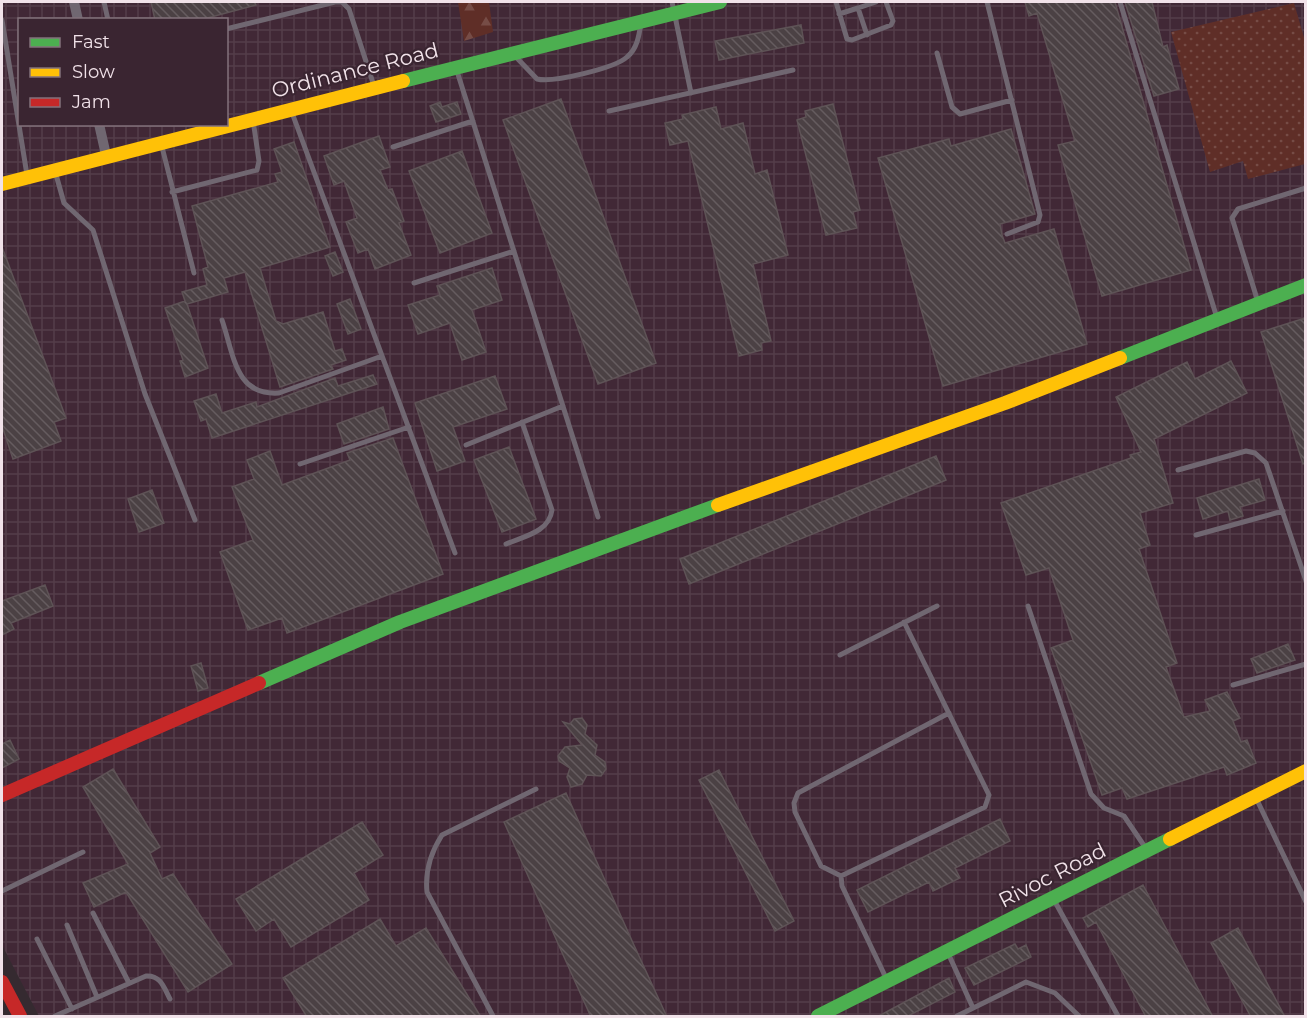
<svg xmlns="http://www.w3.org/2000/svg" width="1307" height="1018" font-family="Montserrat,sans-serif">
	<defs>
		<pattern id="industrial-grid" width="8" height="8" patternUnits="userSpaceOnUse" patternTransform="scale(1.5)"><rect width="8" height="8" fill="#412836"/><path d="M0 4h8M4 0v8" fill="none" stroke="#543d49"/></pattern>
		<pattern id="grass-dots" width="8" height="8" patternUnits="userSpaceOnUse" patternTransform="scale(1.5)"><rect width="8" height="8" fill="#5f2e27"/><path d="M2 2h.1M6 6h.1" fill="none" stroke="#764c46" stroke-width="1.8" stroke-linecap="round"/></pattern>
		<pattern id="forest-firs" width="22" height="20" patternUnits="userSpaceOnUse" patternTransform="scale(1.5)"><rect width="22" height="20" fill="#5f2e27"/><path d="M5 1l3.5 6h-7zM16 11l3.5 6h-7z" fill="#764c46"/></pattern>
		<pattern id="building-back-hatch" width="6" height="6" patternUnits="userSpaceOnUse" patternTransform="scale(1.5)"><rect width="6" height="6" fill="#4b4144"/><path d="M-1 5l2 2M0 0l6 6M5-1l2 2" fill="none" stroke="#655c5f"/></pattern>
	</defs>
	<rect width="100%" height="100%" fill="#352a30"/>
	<path fill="url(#industrial-grid)" fill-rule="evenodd" d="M2,2h1303v1014h-1266l-37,-71zM20,20h206v104h-206z"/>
	<path fill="url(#grass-dots)" d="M1294,3l11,38v123l-57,15 -5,-18 -33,11 -39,-140z"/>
	<path fill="url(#forest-firs)" d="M458,2h31l4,30 -29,9z"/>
	<path fill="url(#building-back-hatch)" stroke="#5e5356" stroke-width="1.5" d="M151,2h104l1,3 -56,15h-45z
		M1025,2h90l76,268 -89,26 -44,-151 17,-4 -38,-128 -8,3z
		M1125,2h27l11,45 4,-2 12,44 -25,7z
		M801,25l3,18 -85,17 -4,-19z
		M561,99l95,264 -58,21 -95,-264z
		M440,102l2,5 15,-5 4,12 -25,8 -6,-16z
		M833,104l27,106 -7,2 4,16 -31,7 -29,-115 9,-3 -1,-6z
		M716,107l5,22 22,-6 12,51 12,-4 21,85 -35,9 18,77 -10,2 1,7 -23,6 -51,-215 -18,4 -5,-22 18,-4 -1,-4z
		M1011,129l24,85 -35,10 2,11 3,8 49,-14 33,115 -144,42 -65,-228 71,-19 2,7z
		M379,136l11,31 -10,3 8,20 4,-1 12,32 -5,2 12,32 -36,14 -7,-20 -10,4 -12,-31 11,-4 -13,-37 -10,4 -10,-29z
		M294,142l36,105 -70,21 16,53 7,3 40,-12 12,39 7,-2 4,11 -15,5 2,4 -53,18 -35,-115 -21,6 4,14 -41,12 21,64 -23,9 -5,-16 3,-1 -18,-52 20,-7 -3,-9 25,-7 -4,-16 5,-2 -16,-61 86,-24 -3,-8 7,-2 -8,-23z
		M462,151l30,82 -52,20 -31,-82z
		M2,247l64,171 -12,4 7,19 -48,18 -11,-33z
		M335,252l8,20 -10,4 -8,-20z
		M492,268l10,32 -30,10 14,42 -24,8 -12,-37 -32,11 -10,-29 32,-10 -3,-9z
		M350,299l11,30 -13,5 -11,-30z
		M1305,318v145l-2,1 -42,-132z
		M1231,361l16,32 -93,46 19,64 -33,10 10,32 -11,4 38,114 -11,4 18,50 26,-6 -5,-11 22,-8 13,26 -7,3 8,21 6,-2 9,23 -29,12 -3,-8 -97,32 -5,-11 -20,7 -51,-147 22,-8 -24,-72 -23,7 -25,-72 130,-45 -1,-3 11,-3 -25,-55 71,-35 8,17z
		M373,375l4,9 -165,54 -6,-19 -5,2 -7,-20 22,-7 6,19 34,-11 1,5 78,-29 3,8z
		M495,376l12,33 -54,18 12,34 -28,10 -22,-68z
		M383,407l6,22 -45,15 -7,-20z
		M393,438l50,136 -156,59 -5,-15 -34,12 -28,-78 33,-12 -21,-53 22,-8 -7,-19 23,-9 12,34 68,-25 -3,-7z
		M509,447l27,72 -34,13 -28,-72z
		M936,456l10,24 -257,104 -9,-25z
		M1259,479l6,21 -25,7 3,9 -13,4 -2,-9 -25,8 -6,-21z
		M152,490l12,33 -25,9 -11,-33z
		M45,585l8,21 -42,17 3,6 -12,6v-34z
		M1288,644l7,16 -38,13 -6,-14z
		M201,663l7,25 -10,3 -7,-25z
		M582,718l5,7 -2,9 12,11 -2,10 10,7 1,7 -5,7 -14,-1 -5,9 -11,3 -4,-10 3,-9 -11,-7 -1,-5 7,-9 17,-2 -19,-23 7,2 4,-5z
		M10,740l9,19 -17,9v-24z
		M113,769l47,78 -10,6 12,26 11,-5 59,90 -44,28 -62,-100 -32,15 -11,-24 45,-19 -45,-77z
		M719,770l75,151 -19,10 -76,-151z
		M566,793l67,150 34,74h-76l-27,-60 -60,-135z
		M1000,819l10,22 -55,27 5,10 -27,13 -4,-9 -61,30 -11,-22z
		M362,822l21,33 -29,18 15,27 -78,47 -17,-28 -18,12 -20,-32z
		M1143,885l70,132h-67l-50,-95 -8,5 -5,-9z
		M380,919l16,27 30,-18 55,89h-174l-24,-39z
		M1238,928l47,89h-34l-40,-74z
		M1015,944l3,5 8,-4 5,12 -57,28 -9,-17z
		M949,978l6,14 -49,25h-29z"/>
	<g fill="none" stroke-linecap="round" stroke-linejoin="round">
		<path stroke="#706771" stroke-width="5" d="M104,2l4,18
			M335,2h7l7,7 25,77
			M672,2l19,91
			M836,2l11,37 5,1 39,-15 2,-4 -7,-19
			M987,2l53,213 -2,7 -31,12
			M1120,2l97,316
			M858,8l18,-6
			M839,14l19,-6 9,27
			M2,20l25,155
			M226,29l109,-27
			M937,53l15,54 8,7 52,-14
			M515,56l22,23c16,4 78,-11 90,-22 10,-8 12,-21 14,-34
			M456,68l142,449
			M291,110l164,443
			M609,111l184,-41
			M161,143l33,130
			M393,147l80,-26
			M55,171l9,32 29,27 52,164 50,126
			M172,192l85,-22 2,-9 -6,-41
			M414,283l100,-32
			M1258,302l-26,-84 6,-9 68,-21
			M222,320c12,35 13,76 57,73l103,-37
			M466,445l97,-39
			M300,464l109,-37
			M1178,470l68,-19 9,2 11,10 40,118
			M1196,535l87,-24
			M506,544c19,-8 43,-12 46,-34l-30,-88
			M1028,606l63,188 13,14 20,8 23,34
			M840,655l97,-49
			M1233,685l73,-21
			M1256,798l50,104
			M841,876l-20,-10 -26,-54 -1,-9 4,-10 151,-80
			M2,891l81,-39
			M1054,900l64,116
			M93,913l36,70
			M67,925l30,72
			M37,939l35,70
			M948,953l25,55
			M887,980l-45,-94 -1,-10 144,-69 4,-12 -85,-173
			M55,1016l91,-40c15,-1 18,12 24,23
			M493,1016l-66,-124c-2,-20 4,-40 15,-57l94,-46
			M957,1016l69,-34 29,11 24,23"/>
		<path stroke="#706771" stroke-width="10" d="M74,2l4,18
			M99,124l7,31"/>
		<path stroke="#4caf50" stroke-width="14" d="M403,81l317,-79
			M1120,358l186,-73
			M259,683l141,-61 318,-117
			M818,1016l352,-177"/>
		<path stroke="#ffc107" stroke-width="14" d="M2,184l401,-103
			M718,505l287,-102 115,-45
			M1170,839l136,-68"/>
		<path stroke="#c62828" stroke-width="14" d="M2,795l257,-112
			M2,982l18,34"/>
	</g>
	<g text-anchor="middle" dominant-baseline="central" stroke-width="4.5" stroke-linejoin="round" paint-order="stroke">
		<g font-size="21" fill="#f1e2e9" stroke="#3a2531">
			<text transform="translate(355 70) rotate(-14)">Ordinance Road</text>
			<text transform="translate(1052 875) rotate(-27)">Rivoc Road</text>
		</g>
	</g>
	<rect width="1307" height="1018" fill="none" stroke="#f1e2e9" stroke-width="6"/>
	<rect x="18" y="18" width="210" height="108" fill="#3a2531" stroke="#83717b" stroke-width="1.5"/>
	<rect x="30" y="38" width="30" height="9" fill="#4caf50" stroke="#83717b" stroke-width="1.5"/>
	<text x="72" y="48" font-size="18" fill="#f1e2e9">Fast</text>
	<rect x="30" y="68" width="30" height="9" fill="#ffc107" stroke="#83717b" stroke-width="1.5"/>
	<text x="72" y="78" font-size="18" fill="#f1e2e9">Slow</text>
	<rect x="30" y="98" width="30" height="9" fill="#c62828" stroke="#83717b" stroke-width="1.5"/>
	<text x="72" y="108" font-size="18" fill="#f1e2e9">Jam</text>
</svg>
